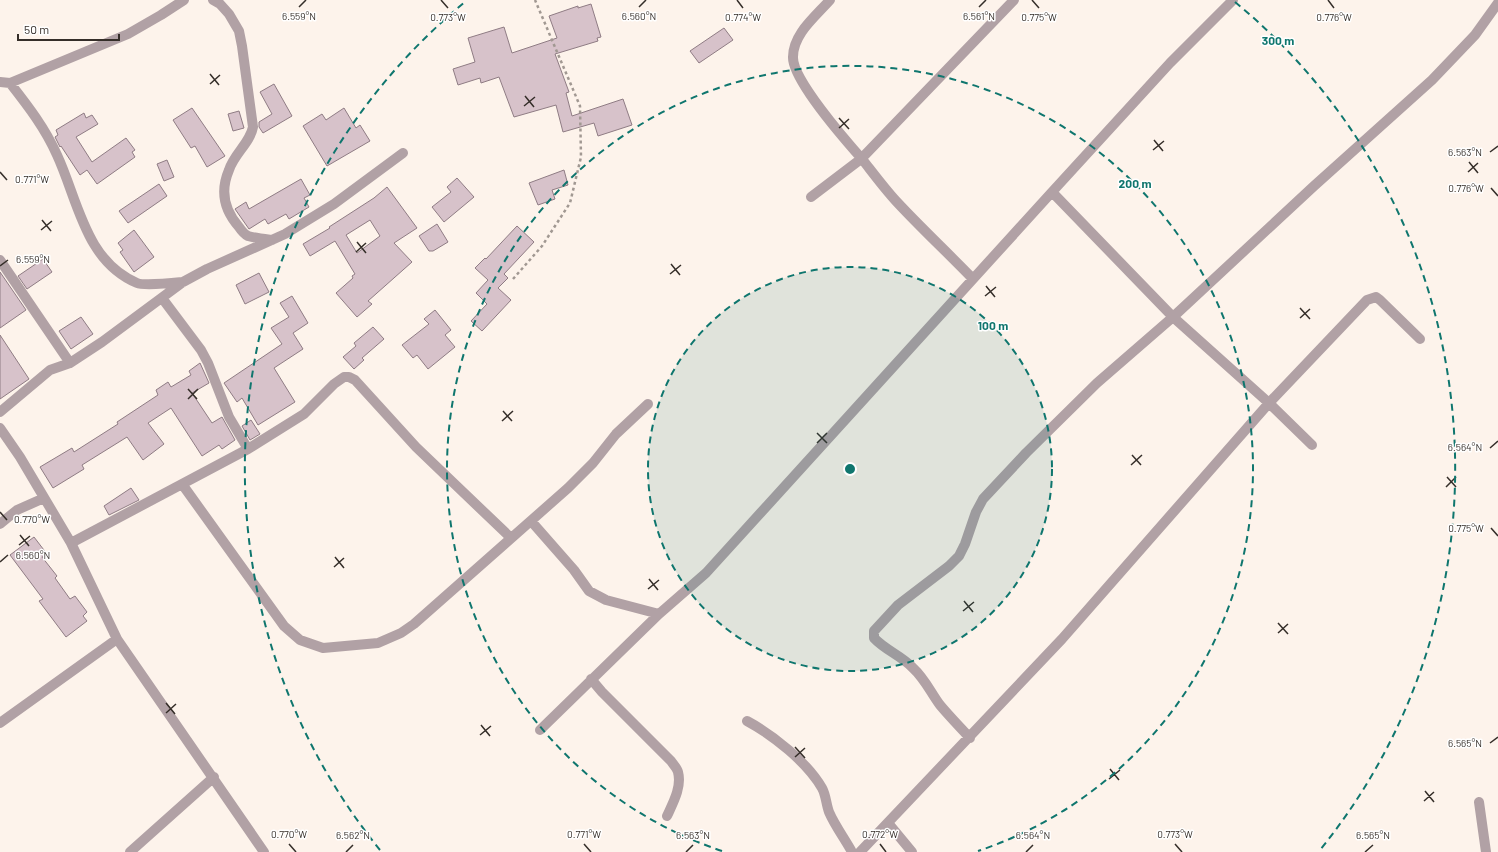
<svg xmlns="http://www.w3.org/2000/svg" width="1498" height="852" font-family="Barlow,sans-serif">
	<rect width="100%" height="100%" fill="#fdf3eb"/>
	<path fill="#d7c2ca" stroke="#8f7c84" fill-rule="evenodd" d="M591,4l10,33 -4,1 1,3 -43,13 14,38 -3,1 6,23 51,-17 9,26 -34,11 -4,-13 -31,9 -7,-27 -42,12 -15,-40 -18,6 -1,-5 -22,7 -5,-16 22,-7 -7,-24 36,-11 8,26 45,-15 -8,-22 29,-10v2z
		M724,28l9,12 -34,23 -9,-12z
		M274,84l18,32 -29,17 -4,-6v-5l13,-8 -12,-22z
		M192,108l33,48 -18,11 -12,-21 -4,2 -18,-28z
		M344,108l12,20 4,-3 10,16 -43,25 -24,-40 19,-12 4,6z
		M239,111l5,17 -11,3 -5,-17z
		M84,113l2,5 6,-3 6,9 -22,13 16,25 34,-24 9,12 -3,2 3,5 -38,27 -10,-14 -7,5 -19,-29 -1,1 -5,-10 3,-2 -2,-5z
		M167,160l7,17 -10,4 -7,-17z
		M564,170l4,15 -16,5 3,9 -17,6 -9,-22z
		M457,178l17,19 -30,25 -12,-15 19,-15 -4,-5z
		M301,179l9,16 -6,3 5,9 -20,12 -3,-5 -18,10 -3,-5 -16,10 -14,-20 11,-7 3,7z
		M159,184l8,12 -39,27 -9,-12z
		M387,187l30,41 -23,15 18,19 -44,39 4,3 -15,13 -21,-24 17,-15 -1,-2 3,-2 -20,-33 -25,15 -7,-12 27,-16 -1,-1 45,-29zM370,220l10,16 -23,17 -11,-18z
		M437,224l11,18 -15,9h-4l-10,-15z
		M517,226l17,16 -30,32 4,4 -10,10 13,12 -29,31 -11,-10 16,-17 -11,-11 12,-13 -13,-12 10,-10 1,1z
		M134,230l20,27 -20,15 -14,-20 3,-2 -5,-7z
		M43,259l9,13 -25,17 -9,-13z
		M0,272l26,38 -26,18z
		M259,273l10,19 -24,12 -9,-19z
		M292,296l16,27 -15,10 10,16 -29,19 21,34 -37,23 -16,-27 -5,4 -13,-19 58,-39 -11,-16 18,-11 -9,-14z
		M435,310l16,20 -6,5 10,12 -27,22 -11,-14 -4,3 -11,-13 27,-21 -5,-5z
		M81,317l12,17 -22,15 -12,-18z
		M373,327l11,12 -22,19 2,2 -10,9 -11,-12 13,-11 -2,-3z
		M0,335l29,44 -29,20z
		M200,363l9,20 -17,10 20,30 10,-6 13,23 -13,9 -3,-4 -17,11 -31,-48 -23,15 16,21 -21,16 -16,-23 -45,28 2,4 -31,19 -13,-21 32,-19 2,4 44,-28 -1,-2 41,-27 -2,-5 12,-8 3,5 20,-12 -2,-4z
		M251,420l9,14 -10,6 -8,-14z
		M131,488l8,12 -30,15 -5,-9z
		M34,537l13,17 -5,3 15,19 -2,2 15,21 5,-3 12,16 -4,4 4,5 -21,16 -27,-36 4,-2 -33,-44z"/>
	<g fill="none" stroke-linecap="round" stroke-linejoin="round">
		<path stroke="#a19892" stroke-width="2.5" stroke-dasharray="3 3" stroke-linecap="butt" d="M513,279l29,-33 28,-43 11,-46 -1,-51 -45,-106"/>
		<path stroke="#b1a1a5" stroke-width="10" d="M213,0l7,4 9,10 10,17 3,15 11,81c-3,16 -19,27 -24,43 -9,21 -5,40 10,57 2,3 5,7 9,9 7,2 16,3 24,4
			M830,0c-15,17 -37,34 -37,57 -1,22 53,84 69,102 11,14 22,29 34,42 25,27 52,52 77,78
			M0,82l10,1c18,23 35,45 47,72 21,45 28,106 80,128 7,3 36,0 46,-1
			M10,83l118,-49 33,-19 23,-15
			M811,197l50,-38 153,-159
			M0,260l70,103
			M162,298l39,52 7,13 21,54 19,32
			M0,412l50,-42 20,-7 32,-21 81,-60 24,-13 78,-35 49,-30 69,-51
			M0,428l20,29 51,86 46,96 -117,84
			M1312,445l-43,-42 98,-103 9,-3 4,3 40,39
			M182,484l102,142 16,14 23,8 55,-5 23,-10 13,-9 154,-136 25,-25 23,-29 32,-30
			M531,521l43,49 15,21 17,9 53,14
			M0,524l17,-14 27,-12
			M71,543l177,-94 56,-35 30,-30 10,-7h5l6,3 61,67 95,91
			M117,639l147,213
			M591,679l11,13 69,69c2,3 6,7 7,11 4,15 -5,31 -11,44
			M747,721c26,14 60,41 75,67 4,7 4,16 7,24 6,14 16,27 23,40
			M540,730l119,-116 47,-41 346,-381
			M970,738c-10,-11 -20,-21 -30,-33 -9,-12 -15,-26 -27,-37 -11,-12 -28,-18 -39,-30v-7l24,-26 51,-39 10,-10 6,-12 11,-32 7,-13 43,-46 71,-70 76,-66 141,-131 118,-106 43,-45 23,-32
			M1479,802l7,50
			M888,823l24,29
			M130,852l84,-75
			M860,852l202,-213 207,-236 -96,-86 -121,-125 118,-129 63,-63"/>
	</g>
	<path fill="none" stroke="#352e29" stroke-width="1.5" d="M441,0l7,8M737,0l6,8M1032,0l7,8M1328,0l6,8M299,7l7,-7M639,7l7,-7M979,7l7,-7M210,74l9,11M210,84l10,-9M525,96l9,11M524,106l11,-9M839,118l10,11M839,128l10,-9M1154,140l9,11M1153,150l11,-9M1490,152l8,-6M1469,162l9,11M0,172l7,8M1468,172l10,-9M1491,188l7,8M42,220l9,11M41,230l11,-9M357,242l9,11M356,252l10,-9M671,264l9,11M0,266l8,-6M670,274l11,-9M986,286l9,11M985,296l11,-9M1300,308l10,11M1300,318l10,-9M188,389l9,10M188,399l10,-10M503,411l9,10M502,421l11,-10M817,433l10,10M817,443l10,-10M1490,448l8,-7M1132,455l9,10M1131,465l11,-10M1447,477l9,10M1446,487l10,-10M0,512l7,8M1491,528l7,8M20,535l9,11M19,545l11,-9M335,557l9,11M0,562l8,-7M334,567l10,-9M649,579l9,11M648,589l11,-9M964,601l9,11M963,611l11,-9M1278,623l10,11M1278,633l10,-9M166,703l9,11M166,713l10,-9M481,725l9,11M480,735l11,-9M1490,743l8,-6M795,747l10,11M795,757l10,-9M1110,769l9,11M1109,779l11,-9M1425,791l9,11M1424,801l10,-9M289,844l7,8M584,844l7,8M880,844l6,8M1175,844l7,8M346,852l7,-7M686,852l7,-7M1026,852l7,-7M1365,852l8,-7"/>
	<circle cx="850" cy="469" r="202" fill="#0f766e" fill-opacity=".12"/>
	<g fill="none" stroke="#0f766e" stroke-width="2" stroke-dasharray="7 5">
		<circle cx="850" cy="469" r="202"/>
		<path d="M722 851A403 403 0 1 1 978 851"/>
		<path d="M380 850A605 605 0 0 1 465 2M1235 2A605 605 0 0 1 1320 850"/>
	</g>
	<g font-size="10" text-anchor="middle" fill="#352e29" stroke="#fff" stroke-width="3" stroke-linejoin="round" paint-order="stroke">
		<text x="299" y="20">6.559°N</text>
		<text x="639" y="20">6.560°N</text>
		<text x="979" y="20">6.561°N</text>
		<text x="743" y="21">0.774°W</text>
		<text x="1039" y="21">0.775°W</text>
		<text x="1334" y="21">0.776°W</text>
		<text x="448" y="21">0.773°W</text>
		<text x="1465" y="156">6.563°N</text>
		<text x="32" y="183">0.771°W</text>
		<text x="1466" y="192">0.776°W</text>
		<text x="33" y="263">6.559°N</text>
		<text x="1465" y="451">6.564°N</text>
		<text x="32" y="523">0.770°W</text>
		<text x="1466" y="532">0.775°W</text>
		<text x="33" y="559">6.560°N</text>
		<text x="1465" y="747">6.565°N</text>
		<text x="289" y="838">0.770°W</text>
		<text x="584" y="838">0.771°W</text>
		<text x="880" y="838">0.772°W</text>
		<text x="1175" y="838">0.773°W</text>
		<text x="353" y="839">6.562°N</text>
		<text x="693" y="839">6.563°N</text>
		<text x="1033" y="839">6.564°N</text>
		<text x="1373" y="839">6.565°N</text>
	</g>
	<circle cx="850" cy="469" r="6" fill="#0f766e" stroke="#fff" stroke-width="2"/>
	<g font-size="12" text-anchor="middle" font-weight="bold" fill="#0f766e" stroke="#fff" stroke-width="3" stroke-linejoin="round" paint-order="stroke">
		<text x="1278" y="45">300 m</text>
		<text x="1135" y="188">200 m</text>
		<text x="993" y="330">100 m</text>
	</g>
	<path d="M18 34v6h101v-6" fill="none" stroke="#352e29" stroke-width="2"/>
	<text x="24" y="34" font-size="12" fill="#352e29" stroke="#ffffff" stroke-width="3" paint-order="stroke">50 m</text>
</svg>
